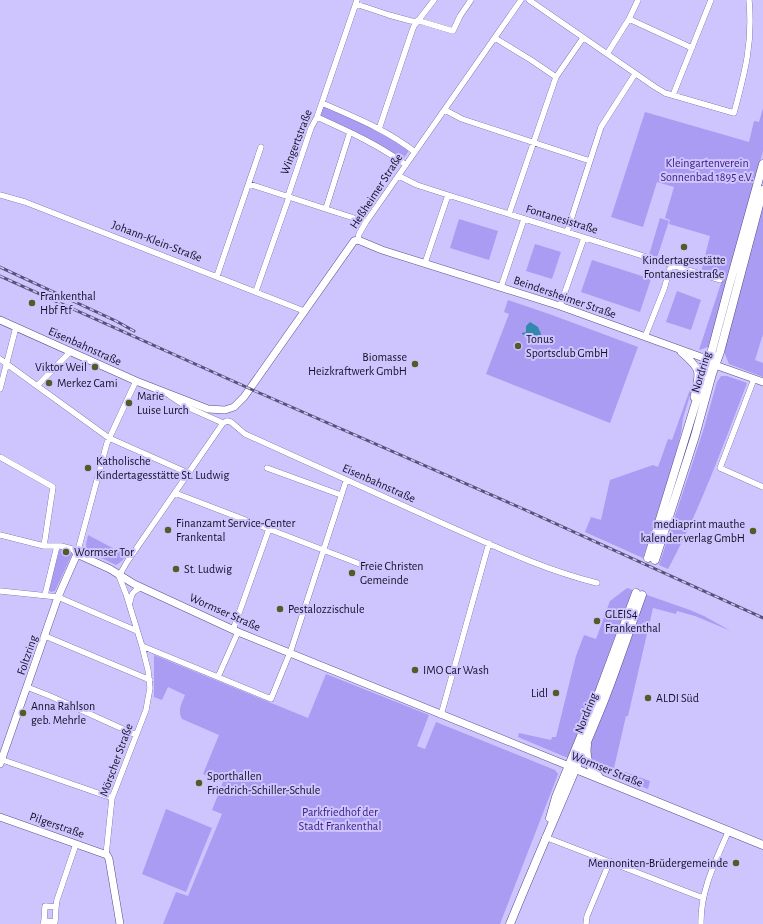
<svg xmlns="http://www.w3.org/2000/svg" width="763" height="924" font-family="'Alegreya Sans',sans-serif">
	<rect width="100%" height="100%" fill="#cec5fe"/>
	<path fill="#aa9bf3" d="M323,105l54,24 33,20 -8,12 -83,-44z
		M763,108v43l-55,196 -9,3 22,-67 -21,-7 10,-40 -41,-12 1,-4 -5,-2 9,-31 -17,-5 -14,45 -32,-10 34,-105 104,30 5,-21 5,1z
		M763,199v135l-8,26 8,3v14l-34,-13 -6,-15z
		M660,218l9,3 -12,37 -8,-3z
		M459,219l39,12 -9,29 -39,-12z
		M535,244l26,8 -9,27 -26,-8z
		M592,260l59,19 -11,33 -59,-20z
		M677,291l24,9 -10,30 -25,-8z
		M508,300l44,15 86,32 -28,76 -124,-49 23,-60 -5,-2z
		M721,376h6l20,7c-24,63 -47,127 -79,186l-9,-4 44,-134 14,-49z
		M693,381l-1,8 -9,29 -2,15 -7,27 -31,98 -58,-26 6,-15 10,3 9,-40 43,-15 5,2 10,-28 4,1z
		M88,535l38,20 -4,6 -6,4 -29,-14 -1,-7z
		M61,548l11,4v2l-17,37 -4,1 -3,-3 11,-38z
		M627,588l63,22 14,6 27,15 -36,-15 -18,-5 -1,3 -23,-6 -25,108h-2l-12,52 36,13 -2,8 -48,-20 -37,-13 -45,-19 1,-4 32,7 1,-3h4l20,-81 8,-21 12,4 14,-38z
		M154,655l154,63 18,-44 103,41 -12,31 8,3 11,-27 119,48 3,4 -1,3 -57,147h-337l13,-32 12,4 34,-82 -10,-4 11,-28 -20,-8 16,-39 -37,-16c-5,-9 0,-16 3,-24l-17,-8 -6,13 -8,-3z
		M166,809l46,19 -26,64 -44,-18z"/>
	<path fill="#3388ae" d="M530,322l8,5 3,7 -3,8 -5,-2v-5h-4l-1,2 -6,-3v-1l4,-1v-6z"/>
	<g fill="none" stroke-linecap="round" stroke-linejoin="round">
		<g stroke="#594d8b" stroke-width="6">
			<path id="minor" d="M529,0l126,87 10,6 69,20c11,-41 19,-70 15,-113
				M356,4l33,11 22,6 12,1 30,9 7,-15 11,-16
				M629,19l63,29
				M495,38l36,22 25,17
				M607,54l22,-35 9,-19
				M673,95l38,-95
				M322,103c32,14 65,27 93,49
				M445,110l17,9 128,42
				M317,117c31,14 62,28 89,48
				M379,129l33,-98 2,-5 20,-26
				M399,176l18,9 31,10 272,85
				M249,184l117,38
				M0,195l25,7 279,109
				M326,208l24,-76
				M509,214l47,-137 27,-39
				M567,232l34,-105 34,-53
				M358,240l1,-6 7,-12 155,-222
				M425,263l23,-68
				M217,276l44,-129
				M501,287l23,-68
				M256,291l32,-91v-4l23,-68 6,-11 40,-117
				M560,306l24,-68
				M645,337l19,-48 7,-24
				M0,359l109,79 79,35
				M754,379l-34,89 43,19
				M37,386l33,-34
				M0,389l16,-62
				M170,396l17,11 36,16 4,-2 4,1 14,12c66,30 132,60 199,90 50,22 100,46 153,59
				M0,457l53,30 -9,59
				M267,468l74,27
				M175,493l190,73
				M0,535l44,11h17l11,3 5,5
				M77,554l30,-111 29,-62
				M0,591l58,6 79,34
				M45,595l12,-49
				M130,602c1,-8 5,-14 13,-14
				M233,630l36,-101
				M45,636l105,44
				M142,646l129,53 20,-49 55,-169
				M218,677l20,-45
				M27,687l23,9 86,39
				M441,715l48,-172
				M0,759l112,39
				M545,837l158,61
				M106,855l6,-57 34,-88 4,-22 -2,-18 -6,-24 -16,-52 -7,-18 8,-14 96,-139
				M44,921l1,-15 11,1 1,-7 19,-56
				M43,924l1,-3 11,1 1,-15
				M586,924l1,-8 23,-55
				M701,924c-1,-33 15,-64 28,-94"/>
		</g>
		<g stroke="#594d8b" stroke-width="8">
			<path id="tertiary" d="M0,320l136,61 72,28 17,1 9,-3 10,-10 110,-156 4,-1 24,10 178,56 116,42 25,9 14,8 48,17
				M681,352c21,18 19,19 13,45
				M0,764l58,-167 19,-43 33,15 24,15 104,48 331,134
				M0,817l107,38 2,4 11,65"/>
		</g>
		<g stroke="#594d8b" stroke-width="9">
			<path id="secondary" d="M648,558l64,-208 17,-64 34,-122
				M655,560l40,-124 17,-62 8,-22 43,-162
				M587,745c-2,13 2,22 12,32
				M571,767l192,78
				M550,818l6,-21 44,-107 36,-97
				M510,924c30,-74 63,-147 93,-221 14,-35 26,-72 39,-108"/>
		</g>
		<use href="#minor" stroke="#fff" stroke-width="5.5"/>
		<use href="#tertiary" stroke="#fff" stroke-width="7"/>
		<use href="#secondary" stroke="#fff" stroke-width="8"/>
		<g stroke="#595277" stroke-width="3">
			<path id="rail" d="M0,267l116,54 18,10
				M0,276l255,115 266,117 242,110"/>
		</g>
		<use href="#rail" stroke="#cec5fe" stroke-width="1.5" stroke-dasharray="4.5" stroke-linecap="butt"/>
	</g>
	<g fill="#575927" stroke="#cec5fe" stroke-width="1.5">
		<circle cx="684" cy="247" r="4"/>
		<circle cx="32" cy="303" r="4"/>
		<circle cx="518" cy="346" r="4"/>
		<circle cx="415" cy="364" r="4"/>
		<circle cx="95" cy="367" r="4"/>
		<circle cx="49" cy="383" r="4"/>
		<circle cx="129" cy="403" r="4"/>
		<circle cx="88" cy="468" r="4"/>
		<circle cx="168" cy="530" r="4"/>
		<circle cx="753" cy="531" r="4"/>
		<circle cx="66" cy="552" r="4"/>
		<circle cx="176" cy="569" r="4"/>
		<circle cx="352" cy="573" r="4"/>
		<circle cx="280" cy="609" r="4"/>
		<circle cx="597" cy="621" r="4"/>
		<circle cx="415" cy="670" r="4"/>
		<circle cx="556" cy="693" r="4"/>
		<circle cx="648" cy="698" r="4"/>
		<circle cx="23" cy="713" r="4"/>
		<circle cx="199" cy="783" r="4"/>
		<circle cx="736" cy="863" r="4"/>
	</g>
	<g text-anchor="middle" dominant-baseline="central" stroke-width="4" stroke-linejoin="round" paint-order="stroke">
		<g font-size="12" fill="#150f28" stroke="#cec5fe">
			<text transform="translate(296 142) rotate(-69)">Wingertstraße</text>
			<text transform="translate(376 191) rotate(-57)">Heßheimer Straße</text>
			<text transform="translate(562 219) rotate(17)">Fontanesistraße</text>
			<text transform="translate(157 241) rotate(21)">Johann-Klein-Straße</text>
			<text transform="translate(565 297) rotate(19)">Beindersheimer Straße</text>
			<text transform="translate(85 346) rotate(24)">Eisenbahnstraße</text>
			<text transform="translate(701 372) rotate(-73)">Nordring</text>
			<text transform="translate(379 483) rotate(24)">Eisenbahnstraße</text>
			<text transform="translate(225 612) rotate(24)">Wormser Straße</text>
			<text transform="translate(27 655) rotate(-71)">Foltzring</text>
			<text transform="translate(586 713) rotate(-68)">Nordring</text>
			<text transform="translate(116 760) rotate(-70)">Mörscher Straße</text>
			<text transform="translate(607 769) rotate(22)">Wormser Straße</text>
			<text transform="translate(57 825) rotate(19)">Pilgerstraße</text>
		</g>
		<g font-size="12" fill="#3b197d" stroke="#cec5fe">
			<text x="707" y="163">Kleingartenverein<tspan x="707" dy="14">Sonnenbad 1895 e.V.</tspan></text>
			<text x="340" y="812">Parkfriedhof der<tspan x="340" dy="14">Stadt Frankenthal</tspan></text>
		</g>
		<g font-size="12" fill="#150f28" stroke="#cec5fe" text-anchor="start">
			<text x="684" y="260" text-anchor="middle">Kindertagesstätte<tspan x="684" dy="14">Fontanesiestraße</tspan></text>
			<text x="40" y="296">Frankenthal<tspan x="40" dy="14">Hbf Ftf</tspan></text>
			<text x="526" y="339">Tonus<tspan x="526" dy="14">Sportsclub GmbH</tspan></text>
			<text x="407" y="357" text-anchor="end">Biomasse<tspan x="407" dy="14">Heizkraftwerk GmbH</tspan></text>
			<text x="87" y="367" text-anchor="end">Viktor Weil</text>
			<text x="57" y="383">Merkez Cami</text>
			<text x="137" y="396">Marie<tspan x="137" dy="14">Luise Lurch</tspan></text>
			<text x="96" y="461">Katholische<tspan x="96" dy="14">Kindertagesstätte St. Ludwig</tspan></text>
			<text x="176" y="523">Finanzamt Service-Center<tspan x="176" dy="14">Frankental</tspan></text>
			<text x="745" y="524" text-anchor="end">mediaprint mauthe<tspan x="745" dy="14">kalender verlag GmbH</tspan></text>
			<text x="74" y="552">Wormser Tor</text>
			<text x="360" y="566">Freie Christen<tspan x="360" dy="14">Gemeinde</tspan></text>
			<text x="184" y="569">St. Ludwig</text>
			<text x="288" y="609">Pestalozzischule</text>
			<text x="605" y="614">GLEIS4<tspan x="605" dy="14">Frankenthal</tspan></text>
			<text x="423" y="670">IMO Car Wash</text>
			<text x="548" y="693" text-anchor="end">Lidl</text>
			<text x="656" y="698">ALDI Süd</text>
			<text x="31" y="706">Anna Rahlson<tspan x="31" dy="14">geb. Mehrle</tspan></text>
			<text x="207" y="776">Sporthallen<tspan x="207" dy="14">Friedrich-Schiller-Schule</tspan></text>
			<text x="728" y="863" text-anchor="end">Mennoniten-Brüdergemeinde</text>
		</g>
	</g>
</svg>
